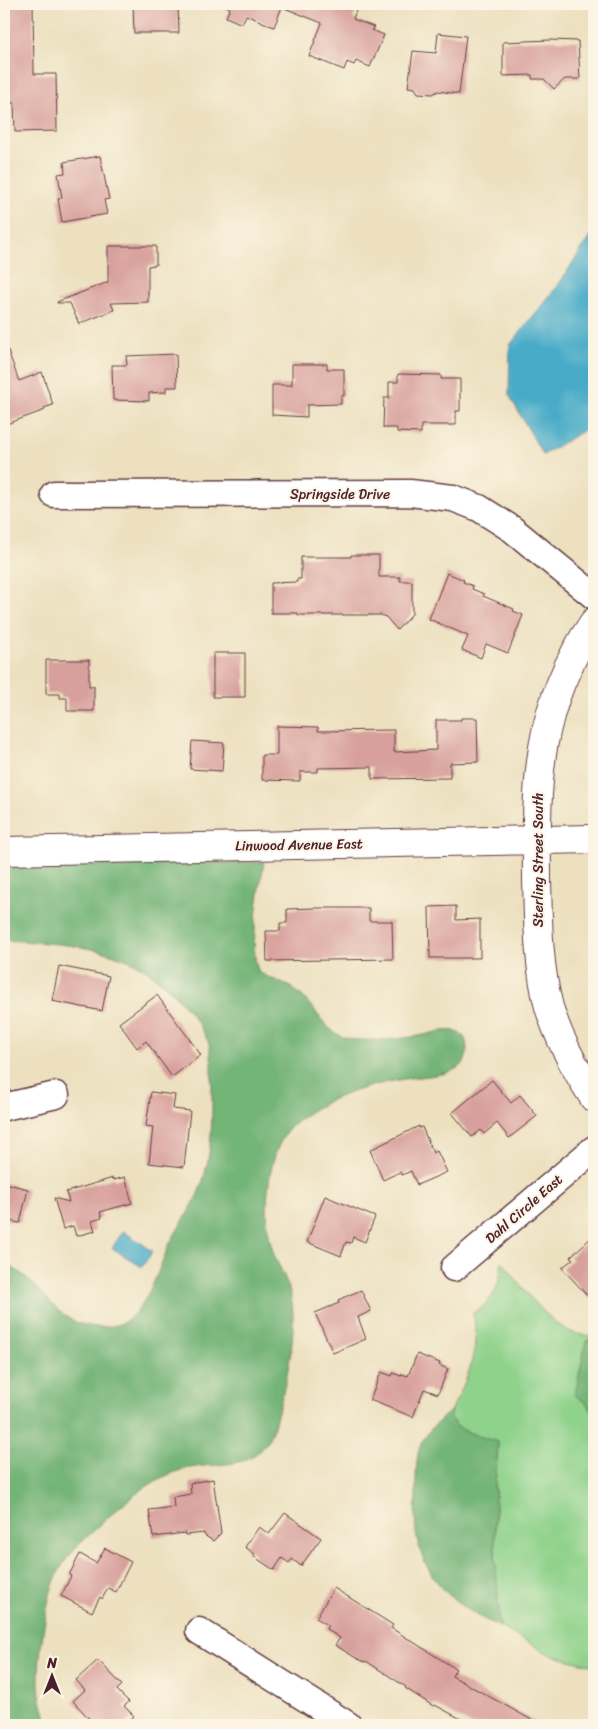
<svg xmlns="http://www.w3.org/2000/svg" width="598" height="1729" font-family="Sriracha,sans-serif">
	<rect width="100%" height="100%" fill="#fcf5e5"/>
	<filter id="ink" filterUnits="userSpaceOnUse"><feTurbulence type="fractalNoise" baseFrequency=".02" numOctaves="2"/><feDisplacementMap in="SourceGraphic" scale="10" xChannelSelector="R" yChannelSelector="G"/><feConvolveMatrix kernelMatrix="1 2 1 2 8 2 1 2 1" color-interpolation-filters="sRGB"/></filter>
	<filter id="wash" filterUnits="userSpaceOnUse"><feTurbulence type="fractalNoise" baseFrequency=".0096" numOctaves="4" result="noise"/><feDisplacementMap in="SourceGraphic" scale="20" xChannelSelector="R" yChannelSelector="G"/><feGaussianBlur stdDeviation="1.12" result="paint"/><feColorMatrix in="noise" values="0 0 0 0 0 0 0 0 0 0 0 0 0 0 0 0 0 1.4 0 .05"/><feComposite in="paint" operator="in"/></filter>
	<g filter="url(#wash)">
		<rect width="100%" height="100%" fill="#ece0bf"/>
		<path fill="#8fd28b" stroke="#6c785b" d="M502,1261c17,22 43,59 69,71 7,3 15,3 23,4l-8,6 -2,7 2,54 8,11v252l-41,-10 -53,-29 -5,-72v-69l3,-43c-11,-5 -40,-12 -45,-21 -3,-4 -2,-8 -2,-12 17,-30 30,-63 22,-97 23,-13 26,-28 29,-52z"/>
		<path fill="#73b477" stroke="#5e6a51" d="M264,862c-4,24 -16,91 -5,110 12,8 26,10 37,19 24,18 28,48 63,49 20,1 40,-1 60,-4 11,-2 24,-7 35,-5 6,2 11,5 12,11 2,8 1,17 -4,23 -13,11 -36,11 -52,13 -39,6 -91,20 -120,50 -23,23 -28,89 -18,120 4,15 14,28 18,44 8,34 -1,78 -10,112 -4,13 -6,27 -14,39 -19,27 -48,19 -76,25 -36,7 -64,33 -90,57 -18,17 -36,31 -45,55 -7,16 -9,35 -12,52 -4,33 -9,64 7,93h-46v-461c47,19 47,70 109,62 31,-5 45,-56 56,-81 10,-20 25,-38 32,-59 12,-33 11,-70 11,-105 0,-12 0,-26 -3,-37 -9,-26 -49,-68 -73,-80 -39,-20 -89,-21 -132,-24v-73z
			M594,1337v77l-8,-11 -11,-8 11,-53z
			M451,1410c0,4 -1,8 2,12 6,10 34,16 45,20l-3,44v69l5,72c-37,-17 -69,-39 -81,-81 -5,-15 -4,-33 -3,-49 0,-15 -1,-40 5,-53 6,-14 20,-24 30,-34z"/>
		<path fill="#47abc7" stroke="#486579" d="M594,230v194l-51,31 -34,-60 1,-50 49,-61z
			M123,1231l30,20 -11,16 -30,-19z"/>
		<g id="blocks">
			<path fill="#d8a09c" d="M4,4h29l1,70h22l1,57 -42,1 -1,-29h-10z
				M133,4h45l1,29h-45z
				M221,4h125l11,4 -4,11 21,8 -2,3 12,5 -14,32 -14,-6 -2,4 -7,-3 -3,8 -35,-14 13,-33 -40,-16 -8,20 -28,-12 -4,9 -16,-7 4,-9z
				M438,33l28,3 -7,58 -21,-3 -5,3 -15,-1 -3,-5 -7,-1 5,-36 23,2z
				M550,40l28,1 2,38h-15l-11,10 -10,-10h-12v-4l-29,1v-34z
				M100,156l9,43 -5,1 3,14 -45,8 -4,-23 4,-1 -4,-24 7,-1 -1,-11z
				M108,246h48v19l-8,1v36l-37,1 3,7 -35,14 -9,-21h-13v-1l51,-20z
				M4,345h2l13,36 23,-9 11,33 -9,3 1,2 -41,15z
				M176,354l1,33h-11v5l-17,1v8l-36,-1 -1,-35h15l-1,-9z
				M292,364h35v5h17v27h-3v8l-34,1v12l-35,-2v-30h20z
				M398,374l43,1v4h19v32h-4v14h-35v8l-24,-1v-4h-14l1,-30h5v-16h9z
				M351,555h28v22h21v4h12v33l-15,16 -11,-13 -5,-2h-83v-2h-27v-30l26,-1v-3h4v-22h50z
				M447,573l17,7 -1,2 10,4 -1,3 12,5 -1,2 31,13 -1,2 10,4 -15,38 -22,-9 -5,14 -19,-8 6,-14 -39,-17z
				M213,653h32v44h-32z
				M46,660h43v26h5v25h-27v-13h-7v-4h-14z
				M461,718h16l1,44 -28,1v15l-78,1v-12l-54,1v4h-18v9l-38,-1v-25h15v-29l41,1v4l76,-1v22l42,-2v-30h25z
				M192,741l32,2 -2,28 -32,-2z
				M456,906v14l24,-1v39h-50l-1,-51z
				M314,908h55v13h23l1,38 -126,2 -1,-30h14v-8h7v-14z
				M59,966l50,10 -7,35 -50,-10z
				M157,995l44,60 -29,22 -26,-36 -9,7 -18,-25z
				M492,1080l19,23 9,-8 17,21 -28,22 -12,-15 -13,11 -3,-4 -9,7 -20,-24z
				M151,1092l24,3 -2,14 17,2 -6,56 -35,-4 4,-36 -7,-1z
				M419,1126v2l3,-1 11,26 4,-2 10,21 -30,13 -6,-14 -9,4 -2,-3 -17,8 -13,-30z
				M125,1177l7,26 -32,9 2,6 -10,3 3,10 -19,5 -3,-10 -10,3 -9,-31 15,4 -3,-10 47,-14 1,2z
				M4,1183l24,6 -8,34 -16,-3z
				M325,1196l50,21 -10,25 -12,-5 -2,6 -5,-1 -5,14 -34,-14z
				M594,1235v68l-32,-35 11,-9 -3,-2z
				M361,1290l10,21 -13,6 8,22 -33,14 -18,-40 24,-10 -1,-3z
				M417,1354l23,9 -1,2 9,4 -10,25 -14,-5 -11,28 -43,-17 11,-28 11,4 1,-3 8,3 1,-2 6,2z
				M213,1479l8,54 -8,8 -9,-6v-2l-19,2v-2l-32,4 -4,-27 25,-3 -1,-10 18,-3 -1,-11z
				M285,1513l36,25 -20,28 -9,-7 -3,4 -7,-5 -8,12 -21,-14 2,-2 -10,-7 14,-20 10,7z
				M105,1548l26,14 -15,30 -8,-4 -6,11 -2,-2 -8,15 -31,-16 10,-20 -2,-1 11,-21 16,9z
				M334,1588l59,37 -2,3 65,41 -4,7 89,49h-69l-37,-20 -2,1 -28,-18 1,-1 -40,-26 -1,1 -9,-4 -21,-13 5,-7 -14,-9 2,-4 -12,-7z
				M98,1660l24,25 -5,5 12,12 -5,4 10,10 -10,9h-29l-22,-24 12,-11 -9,-10z"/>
		</g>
	</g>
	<g filter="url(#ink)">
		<use href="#blocks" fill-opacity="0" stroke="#623c41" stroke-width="1"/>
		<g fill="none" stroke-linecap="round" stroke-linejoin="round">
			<g stroke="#623c41" stroke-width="29">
				<path id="minor" d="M54,494l356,-1 43,5 26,10 33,21 82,67
					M4,1107l52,-12
					M454,1268l140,-119
					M199,1631l149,94"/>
			</g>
			<g stroke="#623c41" stroke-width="30">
				<path id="tertiary" d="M594,622c-58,84 -58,159 -57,257 1,43 1,86 12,128 10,33 26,62 45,91
					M4,851l590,-12"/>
			</g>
			<use href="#minor" stroke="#fff" stroke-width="26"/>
			<use href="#tertiary" stroke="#fff" stroke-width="28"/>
		</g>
	</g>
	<g text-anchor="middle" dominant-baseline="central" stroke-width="4" stroke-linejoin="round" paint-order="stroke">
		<g font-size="14" fill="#4a1f2b" stroke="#fcf5e5">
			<text x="340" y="494">Springside Drive</text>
			<text transform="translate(299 845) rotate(-1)">Linwood Avenue East</text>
			<text transform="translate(538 860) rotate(-90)">Sterling Street South</text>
			<text transform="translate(524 1209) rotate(-41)">Dahl Circle East</text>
		</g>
	</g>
	<rect width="598" height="1729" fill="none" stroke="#fcf5e5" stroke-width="20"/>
	<g transform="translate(52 1676)" stroke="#fcf5e5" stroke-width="4" paint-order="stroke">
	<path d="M0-4L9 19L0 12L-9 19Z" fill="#4a1f2b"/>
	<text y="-8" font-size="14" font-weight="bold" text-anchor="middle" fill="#4a1f2b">N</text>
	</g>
</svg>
